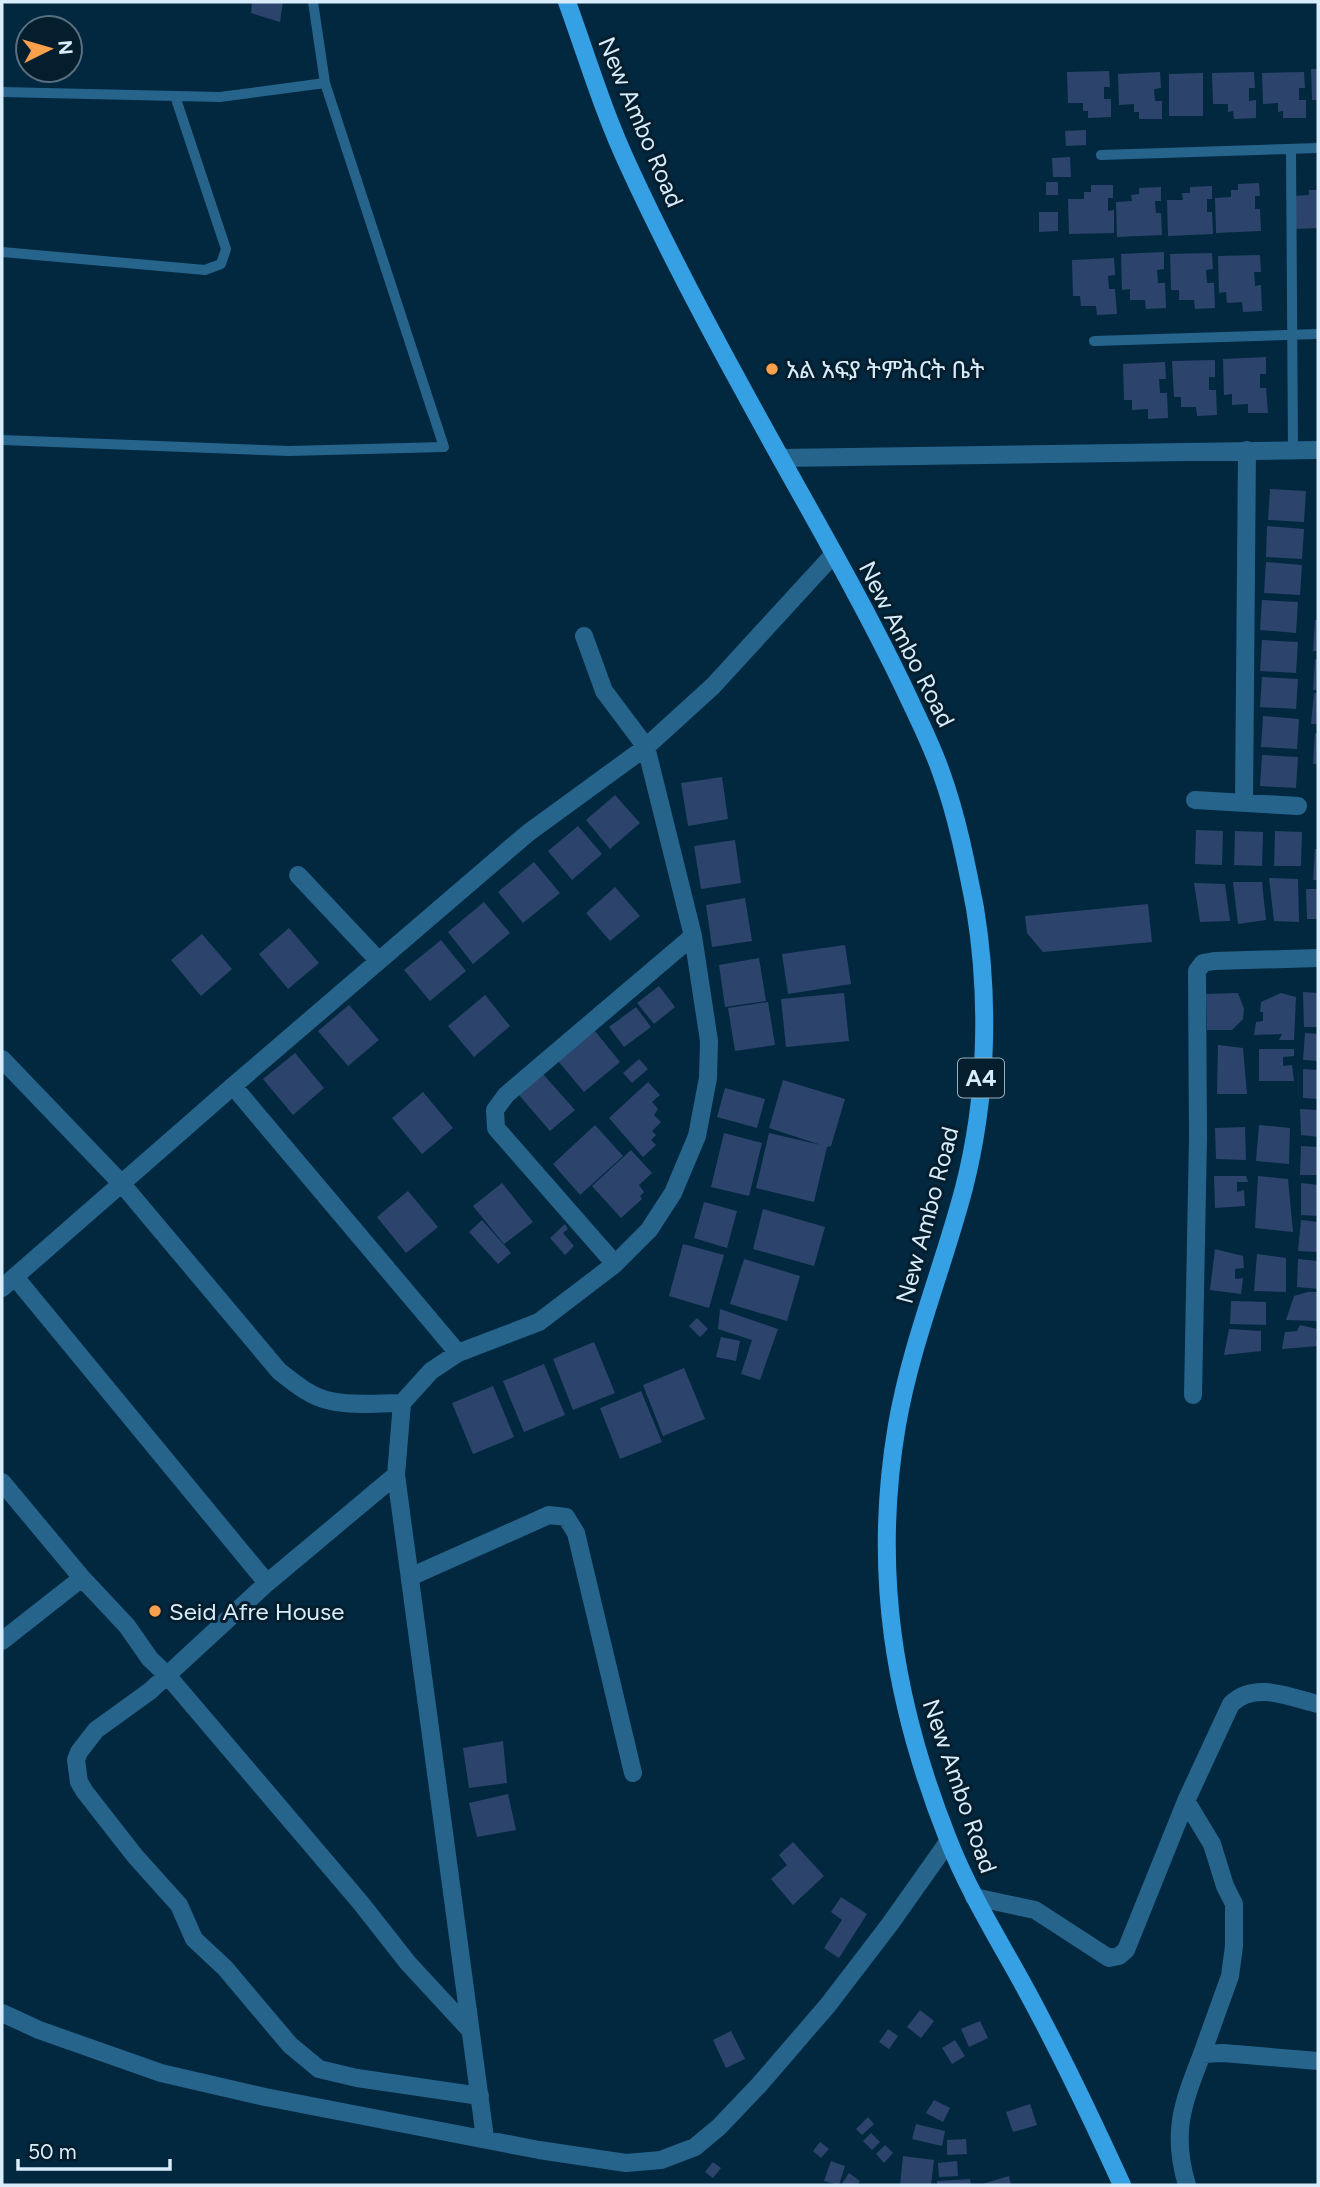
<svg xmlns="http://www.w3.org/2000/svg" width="1320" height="2187" font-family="Figtree,'Noto Sans Ethiopic',sans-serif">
	<rect width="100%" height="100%" fill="#02283f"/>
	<path fill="#2c446c" d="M252,2h31l-3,20 -29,-9z
		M1311,69h7v31h-6z
		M1109,71l1,16h-6v12h7v18l-23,1v-7h-5v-8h-15l-1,-31z
		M1160,72l1,16 -7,1 1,12h7v18h-23v-7h-5v-8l-15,1 -1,-31z
		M1254,72l1,16h-6v13l7,-1v18l-22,1 -1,-8 -5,1v-8h-15l-1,-31z
		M1304,72l1,16h-6v12h7v18h-23v-7l-5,1v-9l-15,1 -1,-31z
		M1203,73v43h-34v-42z
		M1086,130v15l-20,1 -1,-15z
		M1070,157l1,20h-18l-1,-19z
		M1046,182h12v13h-12z
		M1259,183l1,13h-5v13h5l1,22 -45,2 -1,-35 16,-1v-7h7v-6z
		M1091,185h22v13h-5v13l6,-1v23l-45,1 -1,-35h16v-7h7z
		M1212,186v13h-5v13h5l1,22 -45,2 -1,-36h16l-1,-7h8v-6z
		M1161,187v14h-6l1,12h5l1,22 -45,2 -1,-35 16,-1 -1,-6 8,-1v-6z
		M1309,190h9v38l-24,1 -1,-33 16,-1z
		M1039,212h19v19l-19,1z
		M1164,252v17l-7,1 1,13h7l1,25 -20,1 -1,-9h-15v-11l-8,1 -1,-36z
		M1212,253l1,16 -7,1 1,13h7l1,25 -20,1 -1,-9h-15v-10h-8l-1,-36z
		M1260,255l1,17h-7l1,14 6,-1 1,26 -19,1 -1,-10 -15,1 -1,-11 -7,1 -1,-37z
		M1114,258l1,17 -7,1 1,13h6l2,25 -20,1 -1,-9h-15l-1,-10h-7l-1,-36z
		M1266,357v17h-6v14h6l2,25h-20v-9l-16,1v-11l-8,1 -1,-36z
		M1215,360v17h-6v13h7l1,25 -20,1 -1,-9h-15v-10h-7l-2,-36z
		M1165,362l1,17h-7l1,14h7l1,25 -20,1v-10l-16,1v-10h-8l-1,-36z
		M1270,489l36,2 -2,31 -36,-2z
		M1267,526l37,3 -2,30 -36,-2z
		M1266,562l36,3 -2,30 -36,-2z
		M1262,600l36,2 -2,31 -36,-3z
		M1315,620h3v31h-5z
		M1262,640l36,2 -2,31 -36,-2z
		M1315,659l3,1v30h-5z
		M1262,677l36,2 -2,30 -36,-2z
		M1314,693h4v31h-7z
		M1263,716l36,3 -2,30 -36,-2z
		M1315,733l3,1v30h-5z
		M1262,755l36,2 -2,31 -36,-2z
		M722,777l6,42 -40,7 -7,-43z
		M615,795l25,28 -30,26 -24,-29z
		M578,826l24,28 -30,26 -24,-29z
		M1196,830l27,1 -1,34 -27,-1z
		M1235,831l28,1 -1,34 -28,-1z
		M1275,831l27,1 -1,34h-27z
		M735,840l6,43 -40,6 -7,-43z
		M1315,849h3v31h-5z
		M534,862l26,31 -37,30 -25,-31z
		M1269,878l29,1 1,43 -25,-1z
		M1233,882h29l4,38 -28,4z
		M1194,883l31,1 5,37 -30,1z
		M615,887l25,29 -30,25 -24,-28z
		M1306,889h12v30h-11z
		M745,898l7,43 -40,6 -6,-42z
		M484,902l26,31 -37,31 -25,-32z
		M1148,904l4,38 -109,10 -16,-19 -2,-17z
		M289,928l30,35 -31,26 -29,-35z
		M202,934l30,35 -31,27 -30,-36z
		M441,940l25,31 -36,30 -26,-31z
		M845,945l6,39 -63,10 -6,-40z
		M759,958l7,43 -41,6 -6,-42z
		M659,986l16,21 -21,17 -17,-21z
		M1303,992l15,1v34h-14z
		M844,993l5,48 -63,6 -5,-48z
		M1238,993l6,16 -1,10 -11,11h-25l-1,-36z
		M1281,993l15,4 -2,43h-15l3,-6 -28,1 2,-13 7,-1v-9h-3l1,-10z
		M485,995l25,31 -36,31 -26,-31z
		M768,1002l7,43 -40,6 -7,-43z
		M349,1005l30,35 -31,26 -30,-35z
		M636,1007l15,20 -27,20 -15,-20z
		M595,1031l25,31 -36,30 -26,-31z
		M1305,1033l13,1v27l-15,-1z
		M1218,1045l25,3 4,46h-30z
		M1259,1049h35v7l-11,1v9l9,-1 2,16h-35z
		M295,1053l29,35 -31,27 -30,-36z
		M639,1059l9,10 -16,14 -9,-10z
		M1303,1069l15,1v29l-15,-1z
		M543,1074l32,36 -25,21 -31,-36z
		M783,1080l62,19 -14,47 -4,1 -13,55 -58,-14 13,-55 52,12 -52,-17z
		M648,1082l12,13 -8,7 6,7 -4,6 7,7 -9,9 4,4 -5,5 5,5 -13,12 -34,-39z
		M725,1088l40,11 -8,29 -40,-11z
		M423,1092l30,36 -31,26 -30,-36z
		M1300,1109l18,1v27l-17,-2z
		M595,1125l28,31 -43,39 -27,-31z
		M1259,1125l31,3 -1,36 -33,-3z
		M1245,1127l1,33 -30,-1 -1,-31z
		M724,1133l38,10 -13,53 -38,-9z
		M1301,1146l17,1v28h-18z
		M631,1150l21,23 -13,12 5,7 -4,4 2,3 -21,19 -29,-32z
		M1214,1176h32l2,6h-11v10l7,-2 1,16 -30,2z
		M1258,1176l30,3 5,53 -38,-4z
		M502,1183l31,39 -29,22 -31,-38z
		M1301,1183l17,2v31l-17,-1z
		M408,1191l30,36 -32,26 -29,-36z
		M704,1202l33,9 -10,37 -33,-10z
		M763,1209l62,18 -11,39 -61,-17z
		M482,1220l29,33 -13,11 -29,-32z
		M1301,1220l17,2v30l-20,-1z
		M565,1224l3,5 -5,4 11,13 -9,9 -15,-17z
		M683,1244l41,11 -15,53 -40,-12z
		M1215,1249l28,7 1,12 -9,1v10l8,-1 -2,16 -31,-4z
		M1257,1254l29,4v34l-32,-1z
		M744,1259l56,17 -13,45 -57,-17z
		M1298,1259l20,2v28l-21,-2z
		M1308,1292h10v29l-32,-1 8,-24z
		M1231,1301l35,1v23l-36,-1z
		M720,1309l58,20 -18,51 -19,-6 11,-34 -34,-11z
		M697,1318l11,11 -8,8 -11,-11z
		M1300,1325l17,4 -1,10 2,7 -36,3 3,-17 12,-1z
		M1229,1329l32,2v20l-37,4z
		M721,1337l19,4 -4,20 -20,-4z
		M594,1342l21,51 -42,17 -20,-51z
		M544,1364l21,51 -41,17 -21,-51z
		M684,1368l21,51 -42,17 -20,-51z
		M493,1386l21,51 -41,17 -21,-51z
		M641,1391l21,51 -42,17 -20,-51z
		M503,1741l4,42 -38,5 -6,-40z
		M508,1794l8,36 -39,7 -8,-34z
		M793,1842l31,34 -31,29 -22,-26 16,-14 -8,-10z
		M841,1897l26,17 -28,44 -15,-10 18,-28 -11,-8z
		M920,2010l14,11 -13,17 -14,-11z
		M980,2021l8,17 -19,9 -8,-18z
		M888,2029l10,7 -9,13 -10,-7z
		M731,2031l14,28 -19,9 -13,-28z
		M955,2040l10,16 -13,8 -10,-16z
		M934,2100l16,8 -7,14 -17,-9z
		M1030,2104l7,21 -24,7 -7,-20z
		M868,2117l6,7 -12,11 -6,-6z
		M916,2124l29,7 -3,15 -30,-7z
		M871,2133l9,9 -8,8 -9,-9z
		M966,2139l1,15 -20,1v-15z
		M820,2142l9,7 -8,9 -8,-7z
		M885,2145l8,8 -9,10 -8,-9z
		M903,2156l31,4 -3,25h-31z
		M831,2161l14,5 -6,19 -15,-4z
		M957,2161l1,15 -19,1 -1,-14z
		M713,2162l8,6 -8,10 -8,-6z
		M849,2173l11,8 -3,4h-16z
		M1009,2176l2,9h-32z
		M970,2179l1,6h-34v-4z"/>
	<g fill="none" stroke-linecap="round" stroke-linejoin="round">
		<path stroke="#26648c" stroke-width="10" d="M2,92l218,5 105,-14
			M1291,149l2,301
			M1101,155l217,-7
			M2,252l203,18 16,-6 5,-15 -51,-153
			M1094,341l224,-7
			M2,440l287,11 155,-4 -119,-364 -12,-81"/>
		<path stroke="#26648c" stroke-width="18" d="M781,458l537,-8
			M1195,800l103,6
			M1244,802l3,-352
			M298,875l81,86
			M2,1059l120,125 157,187c15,12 32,26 52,30 22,5 48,2 71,2
			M233,1086l225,267
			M615,1264l-119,-136 -1,-18 11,-15 187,-159
			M15,1277l252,306
			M2,1288l231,-202 295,-253 118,-86 67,-61 121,-132
			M1193,1395l5,-257 -1,-167 6,-8 11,-2 104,-3
			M396,1475l-129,108 -117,108 -54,39 -17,22 -3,8 3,22 6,10 50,64 44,49 15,34 31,29 65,77 29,24 38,9 123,18
			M2,1482l80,96 45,48 23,33 17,16 193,227 48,61 62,67
			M410,1577l139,-62 17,2 10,16 57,240
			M2,1641l80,-63
			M1186,1801l26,43 13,42 9,18v42l-4,30 -28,78
			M974,1897l61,13 74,48 10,-2 7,-6 60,-149 45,-97c24,-23 58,-7 87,0
			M2,2013l37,17 122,43 104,24 274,53 87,13 35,-3 34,-13 24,-20 40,-42 69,-80 62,-81 58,-82
			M485,2138l-89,-663 6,-72 29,-32 27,-18 81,-31 76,-58 34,-34 24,-37 24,-57 11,-58 1,-37 -16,-105 -47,-189 -42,-56 -20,-55
			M1187,2185c-16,-53 -4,-82 15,-131l21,-1 95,8"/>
		<path stroke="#35a0e3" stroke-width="18" d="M567,2c20,55 37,112 62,165 34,74 73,148 112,219 54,100 113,198 162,300 13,28 28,57 38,86 16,44 25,90 34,136 15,92 12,190 -11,280 -21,80 -53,156 -67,237 -25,146 -3,278 51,414 24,62 62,118 92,177 29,55 56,112 82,169"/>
	</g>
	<g fill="#f9a04d" stroke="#051e2e" stroke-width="2.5">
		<circle cx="772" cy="369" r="7"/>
		<circle cx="155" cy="1611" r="7"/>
	</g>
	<g text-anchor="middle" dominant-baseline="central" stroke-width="6" stroke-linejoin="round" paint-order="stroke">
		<rect fill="#051e2e" stroke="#99aebe" stroke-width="2" x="958" y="1058.5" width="46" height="39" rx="5"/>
		<g font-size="23" font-weight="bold" fill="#d8ecfb">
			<text x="981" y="1078">A4</text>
		</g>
		<g font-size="24" fill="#d8ecfb" stroke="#051e2e">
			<text transform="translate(641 122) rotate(67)">New Ambo Road</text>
			<text transform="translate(907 644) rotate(63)">New Ambo Road</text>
			<text transform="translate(927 1215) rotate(-75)">New Ambo Road</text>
			<text transform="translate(960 1786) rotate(71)">New Ambo Road</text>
		</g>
		<g font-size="24" fill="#d8ecfb" stroke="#051e2e" text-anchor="start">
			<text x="786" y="369">አል አፍያ ትምሕርት ቤት</text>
			<text x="169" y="1611">Seid Afre House</text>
		</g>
	</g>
	<rect width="1320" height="2187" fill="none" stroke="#d8ecfb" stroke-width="7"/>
	<g transform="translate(49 49) rotate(85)"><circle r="33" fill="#051e2e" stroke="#597080" stroke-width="2"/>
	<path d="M0-5L12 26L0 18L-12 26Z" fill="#f9a04d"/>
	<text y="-10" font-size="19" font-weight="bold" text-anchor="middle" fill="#d8ecfb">N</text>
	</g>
	<path d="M18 2159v10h152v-10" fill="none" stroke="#d8ecfb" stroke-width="3.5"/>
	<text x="28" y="2159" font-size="21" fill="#d8ecfb" stroke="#051e2e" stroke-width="5" paint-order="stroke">50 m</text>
</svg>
